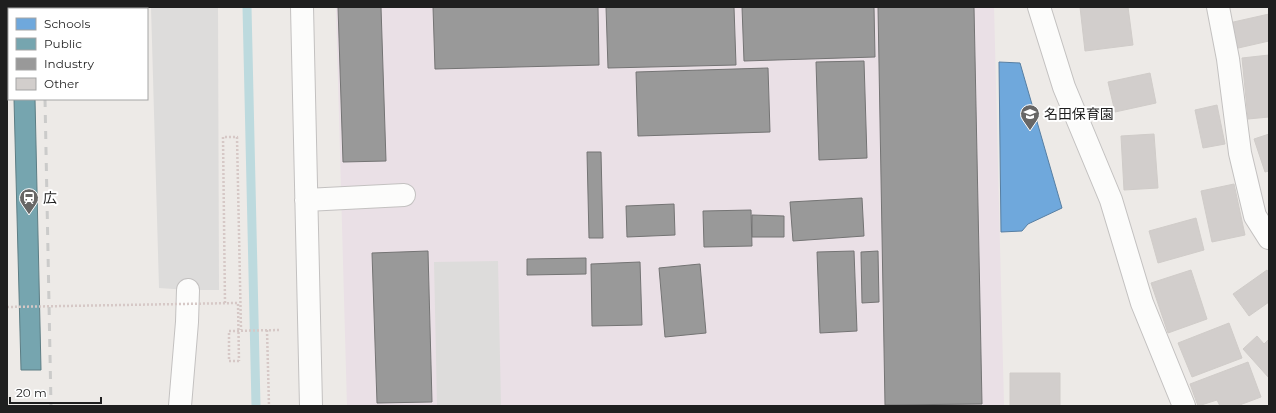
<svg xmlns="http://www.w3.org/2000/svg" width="1276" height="413" font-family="Montserrat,'Noto Sans JP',sans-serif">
	<rect width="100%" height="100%" fill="#edeae7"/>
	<path fill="#eae0e6" d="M336,7h658l10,399h-657z"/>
	<path fill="#dddcdb" d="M151,7h67l1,283h-31l-29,-2z
		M498,261l3,145h-64l-3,-144z"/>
	<path fill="#6fa8dc" stroke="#577fa3" d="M999,62l21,1 42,145 -34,16 -6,7 -21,1z"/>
	<path fill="#76a5af" stroke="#5c7d84" d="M12,7h20v2h-20z
		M14,99h21l6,271h-20z"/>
	<path fill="#999" stroke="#747474" d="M338,7h43l5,154 -43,1z
		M433,7h165l1,58 -164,4z
		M606,7h128l2,58 -128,3z
		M742,7h132l1,50 -131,4z
		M878,7h96l8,397 -97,1z
		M864,61l3,97 -48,2 -3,-98z
		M768,68l2,64 -132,4 -2,-64z
		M587,152h14l2,86h-14z
		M862,198l2,38 -71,5 -3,-39z
		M674,204l1,31 -48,2 -1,-31z
		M751,210l1,36 -48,1 -1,-36z
		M752,215l32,1v21h-32z
		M428,251l4,151 -55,1 -5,-150z
		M854,251l3,80 -37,2 -3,-81z
		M878,251l1,51 -17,1 -1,-51z
		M586,258v16l-59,1v-16z
		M640,262l2,63 -50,1 -1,-62z
		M700,264l6,69 -41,4 -6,-69z"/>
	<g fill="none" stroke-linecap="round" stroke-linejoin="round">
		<path stroke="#bddade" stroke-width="9" d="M247,7l9,399"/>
	</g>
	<path fill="#d2cecc" stroke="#d0ccc9" d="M1080,7h48l5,38 -48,6z
		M1269,14v27l-35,8 -5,-26z
		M1269,55v62l-21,2 -6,-61z
		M1150,73l6,30 -41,9 -7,-30z
		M1217,105l8,39 -22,4 -8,-38z
		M1154,134l4,54 -34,2 -3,-54z
		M1269,134v37l-4,1 -11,-33z
		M1234,184l11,51 -33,7 -11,-51z
		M1196,218l8,32 -46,13 -9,-32z
		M1191,270l16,49 -39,14 -17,-50z
		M1267,270l2,3v29l-20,14 -16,-22z
		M1229,323l13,35 -50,19 -14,-34z
		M1257,336l7,8 5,-5v39l-26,-29z
		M1248,362l13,35 -24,9h-17l-3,-6 -19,6 -8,-22z
		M1010,373h50v33h-50z"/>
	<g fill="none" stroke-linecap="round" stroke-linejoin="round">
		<g stroke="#c3c1c0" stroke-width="24">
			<path id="minor" d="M302,7l9,399
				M1039,7l25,80 47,113 31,103 42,103
				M1218,7l10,52 12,94 15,63 14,22
				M306,200l98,-5
				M180,406l7,-84 1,-32"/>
		</g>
		<path stroke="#d6c8c6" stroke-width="2.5" stroke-dasharray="2 2" stroke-linecap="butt" d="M225,303l-2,-166h14l4,193
			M267,330l2,76
			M239,361h-10v-30l51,-1"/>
		<use href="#minor" stroke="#fcfcfb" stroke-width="22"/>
		<path stroke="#cbcbca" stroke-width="3" stroke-dasharray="8 8" stroke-linecap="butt" d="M42,7v2
			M45,99l6,307"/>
		<path stroke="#d6c8c6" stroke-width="2.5" stroke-dasharray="2 2" stroke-linecap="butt" d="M7,307l231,-4 1,58"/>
	</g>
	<defs>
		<g id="school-pin" transform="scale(1)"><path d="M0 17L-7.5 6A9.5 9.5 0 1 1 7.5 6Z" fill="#676665" stroke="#fff"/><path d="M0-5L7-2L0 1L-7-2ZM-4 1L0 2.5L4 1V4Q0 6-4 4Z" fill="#fff"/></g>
		<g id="station-pin" transform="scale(1)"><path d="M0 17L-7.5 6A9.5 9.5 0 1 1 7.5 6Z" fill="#676665" stroke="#fff"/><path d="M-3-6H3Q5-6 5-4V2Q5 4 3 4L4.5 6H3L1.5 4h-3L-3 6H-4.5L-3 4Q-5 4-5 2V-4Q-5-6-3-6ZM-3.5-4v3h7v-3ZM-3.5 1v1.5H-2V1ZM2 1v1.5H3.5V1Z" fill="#fff"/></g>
	</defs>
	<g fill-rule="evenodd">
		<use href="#school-pin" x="1030" y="114"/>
		<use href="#station-pin" x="29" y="198"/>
	</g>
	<g text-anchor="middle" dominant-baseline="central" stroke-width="4" stroke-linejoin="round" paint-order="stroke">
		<g font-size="14" fill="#1f1f1f" stroke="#fff" text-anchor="start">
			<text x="1044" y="114">名田保育園</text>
			<text x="43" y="198">広</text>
		</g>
	</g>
	<rect width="1276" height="413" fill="none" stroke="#1f1f1f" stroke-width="16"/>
	<rect x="8" y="8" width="140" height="92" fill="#ffffff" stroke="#a5a5a5"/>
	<rect x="16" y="18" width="20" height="12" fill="#6fa8dc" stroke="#a5a5a5"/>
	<text x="44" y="28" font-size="12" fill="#1f1f1f">Schools</text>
	<rect x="16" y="38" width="20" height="12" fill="#76a5af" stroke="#a5a5a5"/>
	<text x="44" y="48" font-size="12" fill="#1f1f1f">Public</text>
	<rect x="16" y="58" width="20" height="12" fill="#999999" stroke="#a5a5a5"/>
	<text x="44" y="68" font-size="12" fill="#1f1f1f">Industry</text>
	<rect x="16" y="78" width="20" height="12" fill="#d2cecc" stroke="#a5a5a5"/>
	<text x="44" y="88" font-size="12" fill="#1f1f1f">Other</text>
	<path d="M10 397v6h91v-6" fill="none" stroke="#1f1f1f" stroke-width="2"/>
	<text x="16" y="397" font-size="12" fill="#1f1f1f" stroke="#ffffff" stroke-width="3" paint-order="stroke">20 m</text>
</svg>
